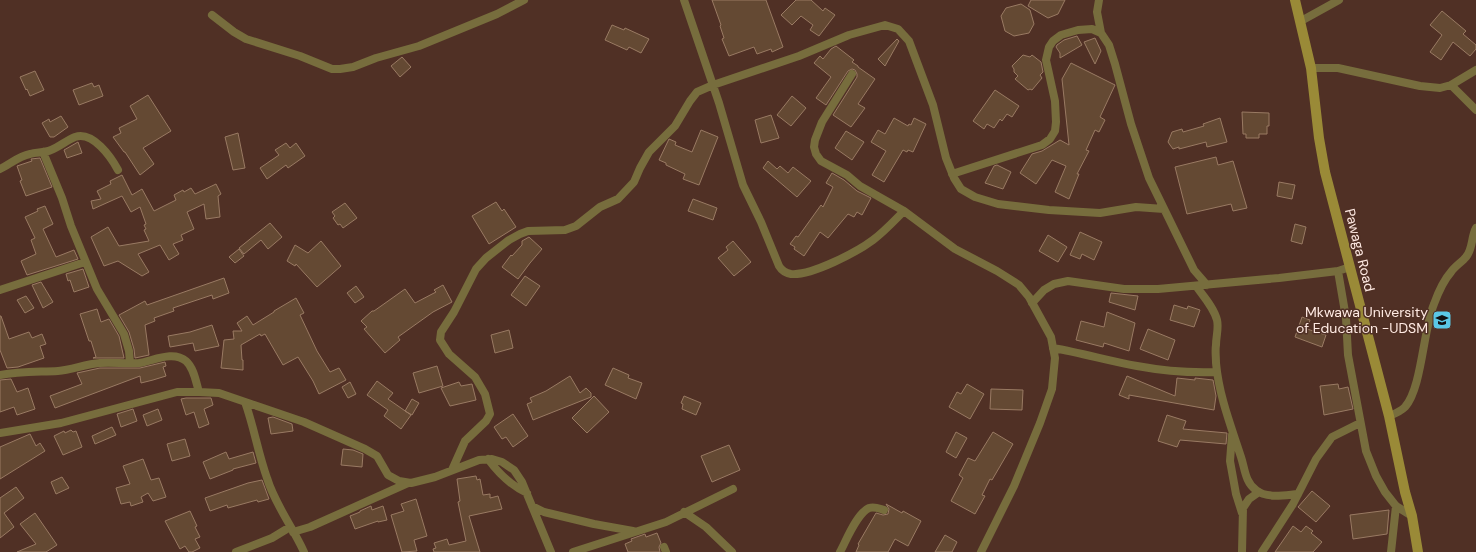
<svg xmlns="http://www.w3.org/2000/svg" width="1476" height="552" font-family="'DM Sans',sans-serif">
	<rect width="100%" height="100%" fill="#503025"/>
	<path fill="#644933" stroke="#997a63" d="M712,0h54l17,47 -11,5 -1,-3 -14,5 -3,-7 -25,9 -7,-17 2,-1 -4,-12 1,-1z
		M796,0h15l12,11 2,-3 10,7 -16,21 -9,-6 3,-5 -12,-9 -9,9 -11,-10z
		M1031,0h34l-7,14 -10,4 -20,-12z
		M1021,4l9,6 4,14 -5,9 -15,3 -9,-5 -4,-15 5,-8z
		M1442,11l24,20 -3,3 13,11v4l-6,7 -17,-14 -12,18 -11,-8 12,-17 -12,-10z
		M612,25l12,5 1,-2 24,11 -8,14 -12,-6 -2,3 -22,-10z
		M1077,36l5,9 -22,13v-5l-4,-6 1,-2 7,-5z
		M1095,38l6,13 -6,13 -11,-22z
		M897,39l2,2 -14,25 -7,-7z
		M836,46l18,14 -2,2 6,4v1l17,12 -17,25 7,4 -14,19 -18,-12 24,-38v-3l-2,-4 -3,-1 -4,2 -22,34 -10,-7 15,-21 -17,-14 6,-7 3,3 8,-10z
		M1023,55l7,2 2,-2 9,7 2,10 -3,3 2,3 -10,12 -2,-1 -2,1 -13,-11 3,-3 -4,-4v-3l-2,-3z
		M402,57l9,10 -11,10 -9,-11z
		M1071,63l44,22 -15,32 5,3 -6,12 -4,-2 -9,20 3,1 -12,23h2l-10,25 -14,-7 11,-26 -14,-6 -16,24 -16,-11 12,-19 10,-3 18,-11 9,5 -7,-66z
		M35,71l9,19 -14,6 -3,-7 -1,1 -6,-13z
		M92,83l2,4 5,-2 4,11 -24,9 -6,-15z
		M995,90l24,16 -7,11 -5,-3 -5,7 -2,-2 -6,9 -7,-4 -3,5 -11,-8z
		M148,95l23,36 -28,17 11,16 -14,11 -15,-23h-1l-11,-15 8,-4 -2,-5 18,-9 -7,-13z
		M792,96l14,12 -15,18 -14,-11z
		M1242,112l27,1v13h-2v8h-8v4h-13v-4h-3z
		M771,115l8,23 -18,5 -6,-23z
		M61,116l7,11 -14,10h-4l-8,-14 7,-4 1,3z
		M894,118l14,8 1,-2 2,1 3,-7 12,6 -13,28 -5,-2 -1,2 -4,-2 -19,32 -12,-7 14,-24 -15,-9 7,-12 7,4z
		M1220,118l7,24 -20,5 -1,-5 -27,7v-2l-6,2 -3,-4 -2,-3 4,-10 10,-3 1,3 21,-6 -1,-2z
		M701,130l17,7 -19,48 -16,-6 2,-5 -19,-9v-2l-7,-3 10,-21 7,3 -1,3 17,7z
		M846,131l18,11 -12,18 -17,-12z
		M238,133l7,35 -12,2 -8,-33z
		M78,142l4,11 -15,5 -3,-8z
		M286,143l4,5 6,-5 9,13 -17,12 -2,-3 -19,14 -7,-11 19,-13 -4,-5z
		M1216,157l2,8 15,-4 14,47 -14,3 -2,-7 -44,10 -12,-47z
		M40,158l12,29 -26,9 -6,-15 2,-1 -5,-14 15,-5 -1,-2z
		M768,161l9,8 3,-3 8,7 5,-6 18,14 -14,16 -34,-29z
		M997,165l14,7 -8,17 -18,-6 9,-17z
		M832,173l12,7 13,11 14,7 -9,17 -5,-3 -3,5 -6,-3 -20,24 -8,-6 -16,24 -10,-7 1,-2 -5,-3 6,-8 2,1 23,-32 2,2 10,-20 -7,-4z
		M122,175l10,20 10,-6 12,22 22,-11 -2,-5 9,-5 1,2 7,-4 4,6 21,-10 5,10 -3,2 2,21 -14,2 -2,-15 -17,8 7,17 -13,6 2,5 -10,4 6,10 -10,6 -9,-15 -22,9 11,18 -7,4 -24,-15 -14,5 -13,-29 17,-10 11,19 30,-5 -5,-11 2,-1 -2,-4 2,-1 -6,-17 -9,5 -9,-16 -29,13 -2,-8 10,-2 -4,-8 14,-7 -1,-3z
		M1279,182l16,3 -3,14 -15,-3z
		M693,199l24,9 -4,12 -25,-9z
		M496,202l6,9 2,-2 12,18 -27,17 -17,-28z
		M345,203l12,15 -14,10 -3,-4 -2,1 -5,-7 2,-2 -3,-4z
		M45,206l8,18 -10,5 13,28 18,-7 4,9 -51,16 -6,-14 15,-7 -5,-14 4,-2 -10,-21 13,-6 -1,-2z
		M270,223l12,14 -14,12 -7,-9 -17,14 -5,-6z
		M1295,224l11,3 -4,17 -11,-3z
		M1080,232l22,10 -8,18 -12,-6 -2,5 -10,-4z
		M1048,235l19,12 -9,15 -19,-11z
		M529,237l13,12 -12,14 -12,16 -16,-12 9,-12 1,1 10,-11v-4z
		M321,241l20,25 -24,21 -21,-23 -1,2 -8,-5 8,-16 13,8z
		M733,241l18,21 -17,14 -16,-18 10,-8 -2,-3z
		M239,249l5,7 -9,7 -6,-6z
		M83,269l6,18 -15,5 -4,-12 -2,1 -2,-7z
		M525,276l15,10 -14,20 -15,-11z
		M224,278l5,15 -16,6 -1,-4 -39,13 1,3 -20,7 1,3 -10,4 4,30 -14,3 -1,-9 -5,-17 -10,-17 26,-14 2,4z
		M41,282l12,20 -10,6 -11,-23z
		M443,285l9,17 -19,10 -35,25 2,3 -15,13 -21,-24 3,-2 -6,-6 11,-10h2l31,-22 10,14 21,-11 -2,-2z
		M356,286l8,11 -9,6 -8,-10z
		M1111,293l27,3 -3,14 -26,-8z
		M26,296l8,12 -9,5 -8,-13z
		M296,298l8,15 -4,2 17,36 13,21 9,-4 7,12 -27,14 -6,-13 -15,-24 -15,8 -18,-31 -4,2 -1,-2 -19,11 1,15h1v10l-22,-2 3,-28 10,-1 -1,-8h9l-5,-8 10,-7 6,9 21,-13v-1z
		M1174,305l13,4 1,-3 12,4 -6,17 -24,-7z
		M97,309l4,13 8,-3 10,17 5,22h-31l3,-1 -5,-16h-2l-9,-27z
		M1107,312l28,11 -6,28 -25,-8 -1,4 -27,-7 5,-19 23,6z
		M0,316h1l8,23 20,-7 3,6 10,-4 4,10 -6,2 4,12 -26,9 -11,1 -7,-18z
		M1302,317l8,3 -3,9 19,6 -4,12 -27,-10z
		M212,325l7,21 -24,5 -2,-8 -23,4 -2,-11 22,-4z
		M1148,329l27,11 -7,20 -28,-11z
		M509,330l4,18 -18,5 -4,-18z
		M165,362l1,4 -3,1 3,9 -13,4 -12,3 -1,-7 -85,32 -5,-12 32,-12 -5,-11 23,-5h40z
		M437,366l6,20 -24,7 -6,-20z
		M613,368l16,7 -1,3 14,5 -6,16 -31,-14z
		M570,376l10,17 6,-5 5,5v4l-58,23 -6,-16 5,-2 -2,-4 16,-7z
		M1127,376l48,20 2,-18 18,2v-2l18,2 3,16 -2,14 -85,-15v4l-10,-4z
		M11,379l6,13 11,-4 7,21 -18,6 -3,-8 -14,5v-32z
		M377,381l16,12 -5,6 23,16 -10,14 -17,-13 4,-6 -21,-15z
		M350,382l6,12 -8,4 -6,-11z
		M459,382l2,4 11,-2 4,16 -26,6 -9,-18z
		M967,384l17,10 -14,25 -21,-12 8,-15 4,2z
		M1338,384l1,5 9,-2 5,22 -29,6 -4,-29z
		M991,389l32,1 -1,20 -32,-1z
		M594,396l15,16 -22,21 -15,-15z
		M684,396l17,7 -5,12 -14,-6 1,-5 -2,-1z
		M186,398h25l2,7 -9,4 5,15 -10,4 -5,-16 -8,3 -5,-16z
		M412,399l7,4 -7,12 -7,-4z
		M133,409l4,12 -16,6 -4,-13z
		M158,409l4,11 -15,6 -4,-11z
		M513,414l15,22 -15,11 -7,-10 -4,2 -8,-12z
		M1167,415l19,6 -3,8 44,4 -1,11 -46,-4 -3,7 -19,-6z
		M273,417l19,7 1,7 -22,3 -3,-16z
		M112,427l4,8 -21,9 -3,-8z
		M71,430l2,2 3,-1 6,16 -19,8 -9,-19 10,-5 1,2z
		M956,432l11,6 -11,20 -10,-6z
		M993,432l20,12 -21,36 -2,-1 -8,16 3,1 -10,18 -24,-13 12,-23 -4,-3 9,-17 7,3z
		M30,434l6,12 4,-3 5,8 -45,28v-32z
		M185,439l5,17 -18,5 -5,-17z
		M729,445l11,25 -28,12 -11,-26z
		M343,449l10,1 10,4 -1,13 -21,-2z
		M226,452l3,7 24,-7 3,11 -23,6v1l-23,9 -7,-17z
		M143,459l8,21 8,-2 7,19 -13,4 -5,-8 -7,4 2,5 -12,4 -1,-4 -9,2 -5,-16 14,-4 -7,-18z
		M476,476l1,4 3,-1 3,16 7,-1v4l8,-2 4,13 -33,7 11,36h-46l-1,-3 3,-1 -2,-5 13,-4 2,6 17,-4 -8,-39 2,-1 -3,-22z
		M62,477l7,11 -13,6 -5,-12z
		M262,480l7,19 -11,3 -1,-2 -29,8 -1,-3 -17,6 -5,-13 43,-15z
		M16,487l8,11 -20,15 10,14 -14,11v-40z
		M1312,491l18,15 -14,16 -18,-15z
		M416,499l11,37 -13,4 3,11 -15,1 -11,-37 13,-4 -3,-7z
		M886,504l16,9 1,-2 18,10 -13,25 -13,-7 -7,13h-32l3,-7 -1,-1 18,-31 7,2 5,-1 1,-5z
		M371,506l1,4 11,-4 4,14 -9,2v-1l-23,8 -5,-13 10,-4v-1z
		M1389,510l-2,24 -34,5 -3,-24z
		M190,511l7,15 -2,1 5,10 -5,2 5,9 -8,4h-3l-4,-6 -5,3 -15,-28z
		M35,513l22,32 -11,7h-29l19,-8 -16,-20z
		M1293,526l8,6 5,-6 7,5 -2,2 11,9 -9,10h-38z
		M657,533l4,10 -2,4 1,5h-32l-3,-8 7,-3 -1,-2 14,-5 1,3z
		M945,535l12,7 -5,10h-17z"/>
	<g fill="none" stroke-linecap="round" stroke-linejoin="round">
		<path stroke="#776d3d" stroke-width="8" d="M684,0l35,103 24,82 18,37 18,44c3,5 6,7 12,8 20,2 66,-22 82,-34 11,-8 21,-19 31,-29
			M1099,0l-2,12 4,21
			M212,15l22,17 12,7 54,17 32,13h8l13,-2 23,-9 43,-12 78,-32 27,-14
			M1301,21l38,-21
			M1311,68h27l82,18 20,2 11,-3 25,-15
			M852,74l-30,48 -7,18 -1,7 2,7 5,7 26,14 13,11 44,25 51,38 42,22 22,14 10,12 22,40 4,21 -3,31 -12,34 -26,63 -33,66
			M1451,85l25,25
			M43,152l19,46 9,28 26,63 27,45 5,17 1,12
			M0,169c10,-5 19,-13 30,-15 7,-2 14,-1 21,-4 8,-3 16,-10 24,-13 18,-6 36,20 43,33
			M952,174l90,-29 8,-6 5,-8 1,-9 -1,-21 -9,-41 3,-13 4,-6 8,-6 17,-5 14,-1 9,4 8,12 6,19 16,60 18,54 45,92 13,15
			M1338,271l8,47 2,37 18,96 10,25 9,16 11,14 16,10
			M1196,286c8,11 18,22 21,34 2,8 -1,16 -1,25 -1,5 0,12 0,18 3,33 15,63 25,94 4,12 4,25 15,33 11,9 29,5 42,4
			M0,290l85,-28
			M1032,303l12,-13 10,-6 14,-3 56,8h34l121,-11 59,-7 12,-4
			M1053,348c29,5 56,13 84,18 27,5 54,7 80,6
			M0,375c19,-4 38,-3 58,-4 14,-1 27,-7 42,-8 13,-1 26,1 39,0 14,-2 34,-13 47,-2 8,7 10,21 13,31
			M245,402c9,25 13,51 22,76 8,27 26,49 37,74
			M1389,416c5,-2 11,-4 16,-9 17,-19 18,-77 29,-103 4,-11 9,-23 17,-32 4,-6 11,-10 15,-15 7,-8 5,-20 10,-29
			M0,433l61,-10 116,-31h22l20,1 85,29 61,27 12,7 11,19 11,6 12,2 24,-6 44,-17 13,-1 10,3 12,8 8,12 29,70
			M1232,435l-2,26 6,33 6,19
			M488,459c11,15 22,26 39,34
			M452,470l13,-29 21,-20 4,-7 -5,-20 -10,-17 -26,-23 -9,-14 1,-8 13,-20 22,-43 10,-11 23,-18 11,-6 8,-3 37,-1 11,-4 24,-19 18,-8 16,-17 6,-14 9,-16 26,-26 15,-25 7,-9 16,-7 86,-29 50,-21 36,-10 13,4 11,12 24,64 13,53 8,20 7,11 14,8 23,7 51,6 51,3 36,-6 28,2
			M532,506l12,6 50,12 39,7
			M684,512l22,15 26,25
			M293,532l17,-5 98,-44
			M664,547l2,5
			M236,552l36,-14 18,-11
			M573,552l93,-30 67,-33
			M840,552c6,-11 17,-39 29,-44 6,-2 11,1 15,2
			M1242,552l1,-44 6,-9 10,-7
			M1262,552l31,-48 23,-45 16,-22 28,-14
			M1391,552l5,-46"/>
		<path stroke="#9a8a37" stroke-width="10" d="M1295,0l16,68 8,70 6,34 64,244 16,76 7,24 6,36"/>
	</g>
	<defs>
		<g id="university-square" transform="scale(1)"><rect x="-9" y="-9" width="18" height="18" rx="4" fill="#5ac8e6" stroke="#503025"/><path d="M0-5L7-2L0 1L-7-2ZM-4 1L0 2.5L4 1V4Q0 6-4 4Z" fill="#111"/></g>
	</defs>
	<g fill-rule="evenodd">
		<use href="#university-square" x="1442" y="320"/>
	</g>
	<g text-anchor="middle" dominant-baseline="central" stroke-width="3" stroke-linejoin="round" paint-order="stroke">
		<g font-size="14" fill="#ffeae3" stroke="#503025">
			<text transform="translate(1360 250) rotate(76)">Pawaga Road</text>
		</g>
		<g font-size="14" fill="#ffeae3" stroke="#503025" text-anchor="end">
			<text x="1428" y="312">Mkwawa University<tspan x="1428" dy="16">of Education -UDSM</tspan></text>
		</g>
	</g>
</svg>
